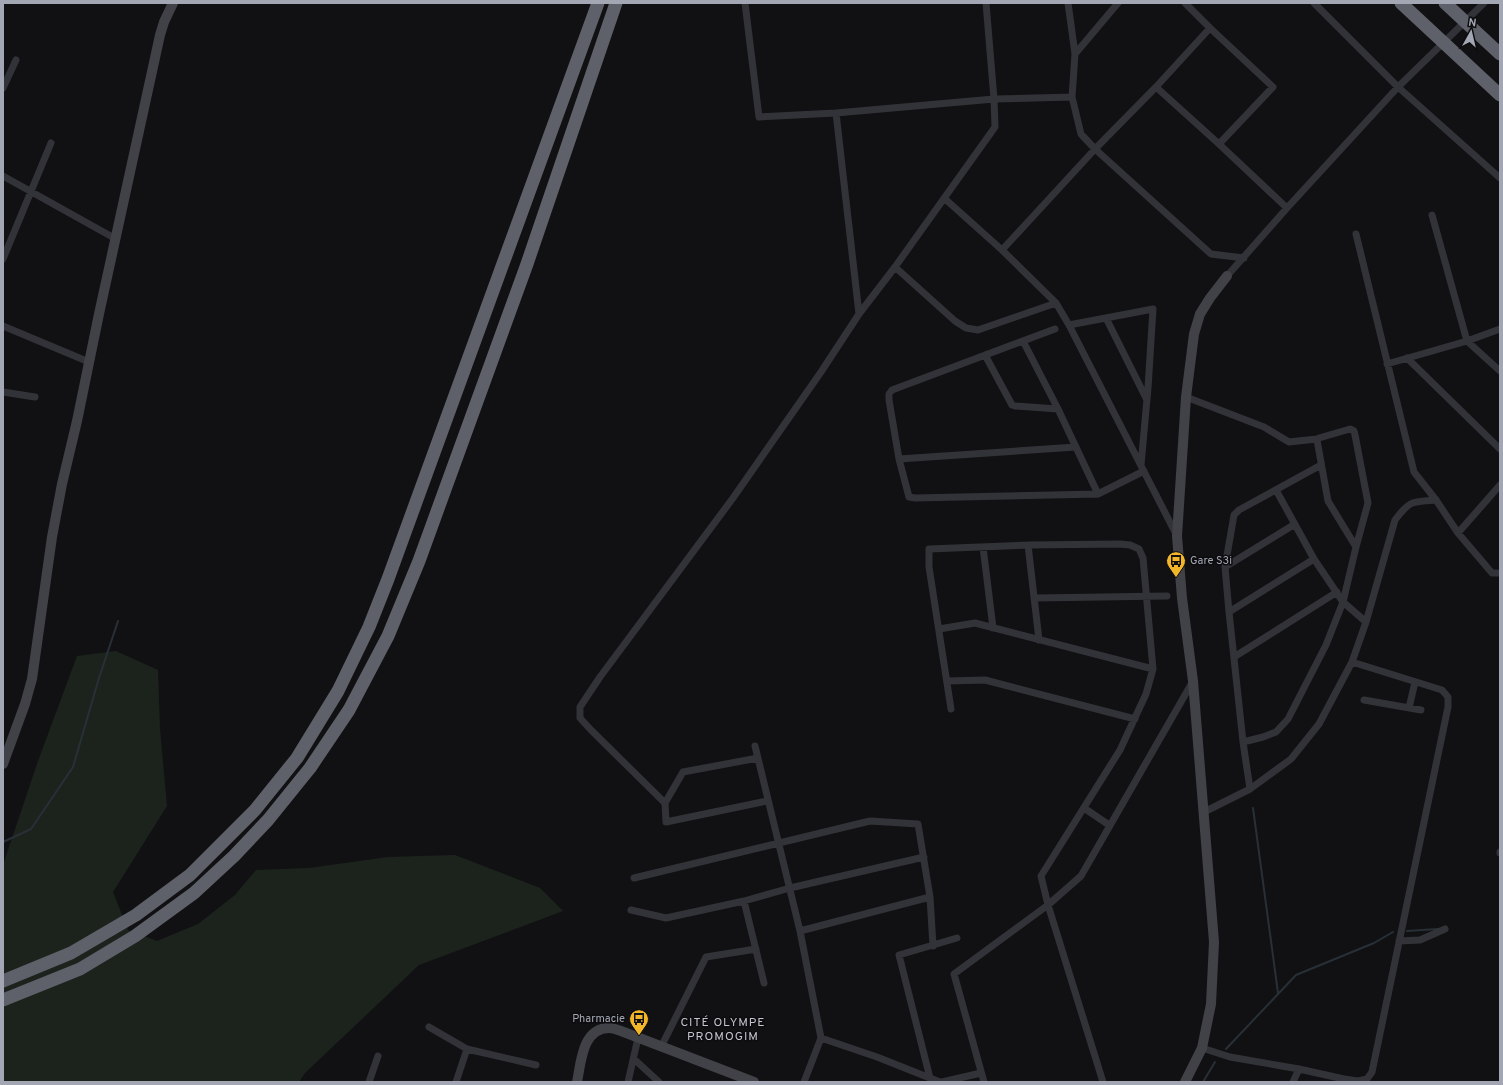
<svg xmlns="http://www.w3.org/2000/svg" width="1503" height="1085" font-family="Overpass,sans-serif">
	<rect width="100%" height="100%" fill="#111113"/>
	<path fill="#1c231d" d="M116,651l42,19 2,59 7,77 -54,86 15,38 29,11 41,-17 37,-29 21,-25 53,-2 79,-11 67,-2 85,33 23,23 -144,54 -114,108 -6,9h-296v-217l35,-104 39,-105z"/>
	<g fill="none" stroke-linecap="round" stroke-linejoin="round">
		<path stroke="#283037" stroke-width="2" d="M1253,808l25,185
			M3,842l28,-13 42,-62 26,-89 19,-57
			M1407,931l31,-2
			M1226,1049l70,-74 78,-32 19,-11
			M1203,1082l12,-20"/>
		<path stroke="#323338" stroke-width="7" d="M745,3l14,114 77,-4 158,-14 78,-2
			M1068,3l7,51
			M1118,3l-43,51 -3,43 9,37 14,15 116,105 33,4
			M1314,3l84,84 102,91
			M1156,87l63,57 54,-57 -63,-59 -25,-25
			M3,88l13,-28
			M836,113l23,201
			M1219,144l68,64
			M3,176l113,63
			M944,198l58,52 54,53 13,22 108,211
			M1432,215l35,126 33,30
			M1356,234l58,238 22,28 22,33 34,40h8
			M1002,250l93,-101 61,-62 54,-59
			M3,259l48,-116
			M895,267l60,54 11,7 12,2 78,-27
			M1227,276l60,-68 111,-121 86,-84
			M1106,318l41,82
			M1069,325l84,-16 -5,79 -7,77
			M3,326l86,36
			M1055,329l-163,61 -3,4v6l10,59 10,38 6,1 183,-4 46,-23
			M1023,341l35,68 40,85
			M985,355l27,50 3,1 43,3
			M1407,358l93,91
			M1387,364l80,-23 33,-12
			M3,392l32,5
			M1186,397l78,30 25,15 28,-3
			M899,459l177,-12
			M1276,490l38,69 29,43 23,20
			M1458,533l42,-48
			M1028,545l11,95
			M983,547l10,81
			M1225,567l70,-43
			M1035,598l132,-2
			M1229,612l85,-53
			M939,629l36,-6 178,46
			M1234,657l103,-65
			M947,681l38,-1 150,39
			M1364,700l57,10
			M1409,708l6,-26
			M951,709l-22,-142v-18l99,-4 92,-1 10,1 9,4 4,9 10,111 -7,25 -26,56 -79,126 7,29 55,177
			M1243,742l20,-5 13,-5 12,-13 38,-74 17,-43 13,-55 -28,-46 -11,-61 2,-2 31,-9 4,2 1,4 13,68 -12,44
			M755,746l45,185 21,107 -17,44
			M758,758l-75,14 -18,31 1,19 101,-21
			M1250,789l-7,-47 -14,-130 -4,-45 9,-52 5,-5 82,-45
			M665,803l-74,-73 -11,-12v-11l20,-30 133,-179 88,-126 38,-58 36,-47 100,-140 -1,-28 -8,-96
			M1084,808l25,17
			M1204,812l46,-23 41,-30 28,-35 33,-62 14,-40 29,-102c15,-20 17,-18 41,-20
			M1500,852v1
			M634,878l236,-57 48,3 12,73 3,49
			M744,901l20,82
			M631,910l35,8 78,-17 46,-13 134,-31
			M800,931l130,-34
			M1399,941l21,-1 25,-11
			M429,1027l38,22 69,16
			M821,1038l56,19 63,25
			M661,1047l45,-90 50,-8
			M1202,1048l28,9 69,12 45,10 14,2 9,-2 5,-7 76,-365v-10l-6,-7 -90,-28
			M634,1059l25,23
			M930,1078l-31,-123 58,-17
			M369,1082l9,-26
			M456,1082l11,-33
			M628,1082l10,-44
			M942,1082l39,-9
			M984,1082l-30,-108 94,-69 33,-29 112,-195
			M1293,1082l6,-13"/>
		<path stroke="#404248" stroke-width="10" d="M3,764l22,-60 7,-25 20,-142 10,-53 15,-63 22,-107 61,-279 4,-13 9,-19
			M577,1082c4,-19 5,-54 32,-54 4,0 9,2 12,3l133,51
			M1185,1082l17,-34 9,-44 3,-62 -21,-261 -11,-83 -5,-62 9,-139 8,-63 6,-20 10,-16 17,-22"/>
		<path stroke="#5e6169" stroke-width="13" d="M1401,3l99,92
			M1445,3l55,51
			M3,981l68,-28 65,-38 54,-40 65,-65 42,-52 41,-67 31,-64 19,-48 210,-576
			M3,1000l77,-31 55,-33 59,-43 40,-37 34,-36 42,-52 39,-58 39,-74 31,-75 108,-297 89,-261"/>
	</g>
	<defs>
		<g id="bus-pin" transform="scale(1)"><path d="M0 17L-7.5 6A9.5 9.5 0 1 1 7.5 6Z" fill="#f3b629" stroke="#0d0c0e"/><path d="M-5-6H5V4H4V6H2V4H-2V6H-4V4H-5ZM-3.5-4V0h7V-4ZM-3.5 1.2v1.5H-2V1.2ZM2 1.2v1.5H3.5V1.2Z" fill="#111"/></g>
	</defs>
	<g fill-rule="evenodd">
		<use href="#bus-pin" x="1176" y="561"/>
		<use href="#bus-pin" x="639" y="1019"/>
	</g>
	<g text-anchor="middle" dominant-baseline="central" stroke-width="3" stroke-linejoin="round" paint-order="stroke">
		<g font-size="11" fill="#a3a7b4" stroke="#0d0c0e" text-anchor="start">
			<text x="1190" y="561">Gare S3i</text>
			<text x="625" y="1019" text-anchor="end">Pharmacie</text>
		</g>
		<g font-size="12" letter-spacing="1" fill="#c4c6d0" stroke="#0d0c0e">
			<text x="723" y="1023">CITÉ OLYMPE<tspan x="723" dy="14">PROMOGIM</tspan></text>
		</g>
	</g>
	<rect width="1503" height="1085" fill="none" stroke="#a3a7b4" stroke-width="8"/>
	<g transform="translate(1471 32) rotate(8)" stroke="#0d0c0e" stroke-width="3" paint-order="stroke">
	<path d="M0-3L7 15L0 10L-7 15Z" fill="#a3a7b4"/>
	<text y="-6" font-size="11" font-weight="bold" text-anchor="middle" fill="#a3a7b4">N</text>
	</g>
</svg>
